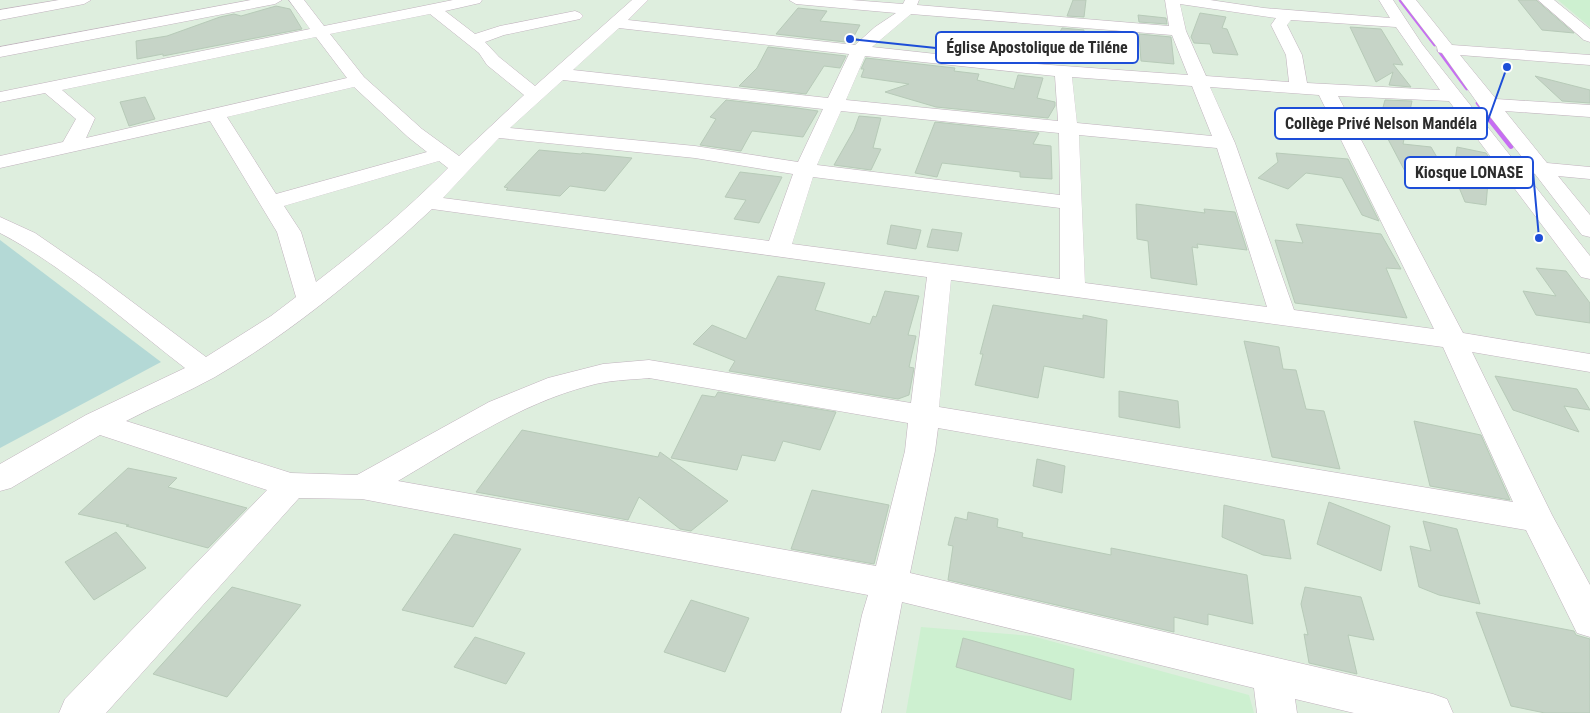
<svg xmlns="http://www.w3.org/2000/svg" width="1590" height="713" font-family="'Roboto Condensed',sans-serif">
	<rect width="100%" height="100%" fill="#deeede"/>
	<path fill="#cdf0d0" d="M1558,0h32v27z
		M921,627l111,9 217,59 5,18h-348z"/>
	<path fill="#b4d9d6" d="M0,240l161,122 -161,86z"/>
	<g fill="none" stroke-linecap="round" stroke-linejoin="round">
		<path stroke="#c76ef3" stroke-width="4.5" d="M1401,0l34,44
			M1439,50l28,38
			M1478,103l11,15"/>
		<path stroke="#c76ef3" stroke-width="5.5" d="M1488,117l23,29"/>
	</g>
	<path fill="#c6d4c7" stroke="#b7cab8" d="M1073,0h13l-2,17 -17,-1z
		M1518,0h18l38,33 -32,-3z
		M276,6l14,3 12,20 -139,27v-2l-26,5 -1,-18 31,-5 53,-19 14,-3 7,2z
		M798,8l29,3 -7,10 40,4 -7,13 6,1 -5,4 -78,-9z
		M1200,13l26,4 -4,11 5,1 11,26 -25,-2 -3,-9 -16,-1 -3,-6z
		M1138,15l28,3 1,6 -28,-2z
		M1350,27l31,2 22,36 -10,-1 18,23 -22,-2 4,-13 -17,10z
		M1062,28l22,2 -1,6h-25z
		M1139,34l32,3 3,27 -33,-3z
		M768,47l78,9 -6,12 -16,-2 -18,28 -67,-8 18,-18z
		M866,58l89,10 -1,3 25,3 -2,6 37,9 4,-14 25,3 -6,20 18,4v4l-7,12 -112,-11 -51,-15 24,-8 -48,-7 3,-8h-3z
		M1535,76l55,14v13l-28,-2z
		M145,97l10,22 -26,7 -9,-24z
		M726,100l71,8 21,3 -15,26 -51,-6 -11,20 -41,-6 16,-26 -6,-2z
		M1385,100l27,1 -9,43 28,3 21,36 5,-36 29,6 4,6 -4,46 -21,-3 -7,-17 -49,-6 -30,-57z
		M859,116l22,2 -8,30 8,1 -10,21 -37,-5 20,-35z
		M935,122l104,11 -6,11 18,2 1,33 -32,-2v-5l-78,-9 -5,14 -22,-4z
		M539,150l42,4 1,-1 50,5 -27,33 -35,-5 -10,10 -54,-6 2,-2 -4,-1z
		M1276,153l72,6 31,62 -17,-6 -20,-37 -36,-5 -18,16 -30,-11 20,-16z
		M740,172l42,5 -23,46 -25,-4 12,-19 -21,-3z
		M1136,204l69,9 -1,-4 31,3 12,38 -50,-6 1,4 -6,-1 5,38 -46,-7 -3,-37 -11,-2z
		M1296,224l85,10 20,35 -15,-1 21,50 -112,-15 -20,-63 28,3z
		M891,225l30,5 -5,19 -29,-5z
		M932,229l30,4 -4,18 -31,-4z
		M1536,268l30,3 24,32v20l-54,-8 -13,-24 33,5z
		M778,276l47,7 -10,27 55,14 3,-8 3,1 9,-26 34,5 -11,39 8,1 -7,31 5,1 -5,27 -11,4 -169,-28 6,-10 -42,-17 19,-19 34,14z
		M993,305l90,14v-4l24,5 -3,58 -60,-12 -6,32 -63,-13 8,-31h-3z
		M1244,341l35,6 4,22 13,1 10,39 18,2 16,58 -68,-12z
		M1495,376l82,13 13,21 -26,-4 15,26 -66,-22z
		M1119,391l59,10 2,27 -61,-11z
		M718,392l118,20 -16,38 -37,-9 -8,20 -33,-6 -5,15 -66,-12 31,-63 13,2z
		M1414,421l67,14 29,65 -80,-14z
		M522,430l136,27 2,-5 68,49 -37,30 -11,-2 -41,-32 -11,23 -152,-28z
		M1037,459l28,7 -3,27 -29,-7z
		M128,468l49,10 -9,9 79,21 -39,40 -82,-22 3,-1 -51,-11z
		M812,490l77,15 -15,59 -83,-15z
		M1329,502l61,24 -9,45 -64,-27z
		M1224,505l60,15 7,39 -28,-4 -41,-18z
		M968,512l30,7 -1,8 26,6 -1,4 89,18v-7l136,27 6,49 -45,-10v11l-34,-8v15l-226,-52 5,-34 -5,-1 7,-28 12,3z
		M1423,521l34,8 23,75 -41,-9 -20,-8 -9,-41 21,5z
		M116,532l30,36 -52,32 -29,-38z
		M454,534l67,15 -48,78 -71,-17z
		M232,587l69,18 -74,92 -74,-23z
		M1305,587l56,10 13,43 -26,-5 9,39 -48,-11 -5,-29 4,1 -7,-31z
		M691,600l58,18 -24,54 -61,-20z
		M1476,612l98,19 2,4 14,4v74h-45l-34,-7z
		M475,637l50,16 -19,31 -52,-17z
		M963,638l111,31 -3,31 -115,-33z"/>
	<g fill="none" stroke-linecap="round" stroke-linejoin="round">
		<g stroke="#c0b2bd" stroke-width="1">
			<path id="minor" d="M59,0h32l-7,4 -84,16v-10z
				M251,0h31l-7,4 -275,53v-10z
				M289,0h15l20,26 129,-26h29l-2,3 -35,8 30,23 25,-8 75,-15 5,2 3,3 -3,3 -76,16 -19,7 14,15 36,29 97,-86h16l-20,20 227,25 20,-18 21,-14 -100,-9 -7,-4h62l52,4 2,-4h14l-2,5 252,21 -4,-26h45l54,8 126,10 -11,-18h14l29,44 98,124 6,-6 -42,-53 -3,-1 -39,-55 -4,-1 -1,-5 -36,-47h15l36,45 138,10v10l-130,-10 36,44 94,6v12l-85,-6 42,52 43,4v12l-32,-3 32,39v22l-8,-2 -47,-61 -12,-3 67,85v23l-9,-2 -132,-176 -111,-5 125,237 127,21v18l-118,-20 80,163 38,70v52l-13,-4 -51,-103 -588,-102 -3,23 -25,122 523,121 14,5 6,14h-99l-59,-14 2,14h-40l-3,-25 -352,-86 -21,111h-40l21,-98 6,-20 -506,-96 -63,-1 -193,215h-47l6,-14 202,-209 -167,-55 -89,53 -11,3v-27l86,-49 99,-47c-60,-46 -118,-100 -185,-135v-16l35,16 64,44 107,80 65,-41 25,-19 -19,-65 -67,-111 -210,47v-12l63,-14 13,-23 -31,-26 -45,9v-10l310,-63zM1180,4l96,14 -5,7 15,30 3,27 -83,-6 -20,-45zM430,14l49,39 8,12 37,30 -65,61 -37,-27 -58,-52 -34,-43zM911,14l261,21 16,40 -179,-13 -137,-15zM1291,20l105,7 44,63 -133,-7 -5,-28 -15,-30zM619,28l230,26 -21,44 -255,-28zM316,37l31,41 -261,60 9,-20 -33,-28zM865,56l190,20 3,45 -212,-21zM1072,77l120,9 20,50 -135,-13zM563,80l260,29 -25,53 -103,-16 -185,-18zM354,87l54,50 19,15 -151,42 -49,-77zM1210,87l109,8 115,234 -140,-19 -59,-167zM841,111l218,22 1,62 -243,-30zM1079,135l138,13 50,159 -182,-24zM499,138l196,20 98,16 -24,67 -326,-43zM439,161l9,7c-41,42 -85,78 -132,114l-15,-50 -17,-26zM813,177l247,31v71l-268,-35zM432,209l495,68 -16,126 -262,-43 -46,4 -55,14 -59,24 -132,73 -66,-2 -165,-52c29,-15 60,-28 89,-44 79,-46 150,-106 217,-168zM951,280l492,67 70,155 -574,-95zM649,378l259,45 -3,28 -29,115 -478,-85c61,-36 122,-77 190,-95 20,-6 41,-6 61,-8z
				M1538,0h16l36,29v13l-6,-2z"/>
		</g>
		<use href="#minor" fill="#fff" fill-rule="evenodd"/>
	</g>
	<path fill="none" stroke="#1d4ed8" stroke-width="2" d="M850 39L936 48M1507 67L1487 123M1539 238L1533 172"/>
	<g fill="#1d4ed8" stroke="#fff" stroke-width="2">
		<circle cx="850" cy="39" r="5"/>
		<circle cx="1507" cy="67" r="5"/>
		<circle cx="1539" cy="238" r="5"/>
	</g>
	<g fill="#fff" stroke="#1d4ed8" stroke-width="2">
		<rect x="936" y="32" width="202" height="31" rx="5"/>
		<rect x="1275" y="108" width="212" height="31" rx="5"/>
		<rect x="1405" y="157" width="128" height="31" rx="5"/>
	</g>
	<g font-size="16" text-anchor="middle" font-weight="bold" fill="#2c2c2c">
		<text x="1037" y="53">Église Apostolique de Tiléne</text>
		<text x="1381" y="129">Collège Privé Nelson Mandéla</text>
		<text x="1469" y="178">Kiosque LONASE</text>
	</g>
</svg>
